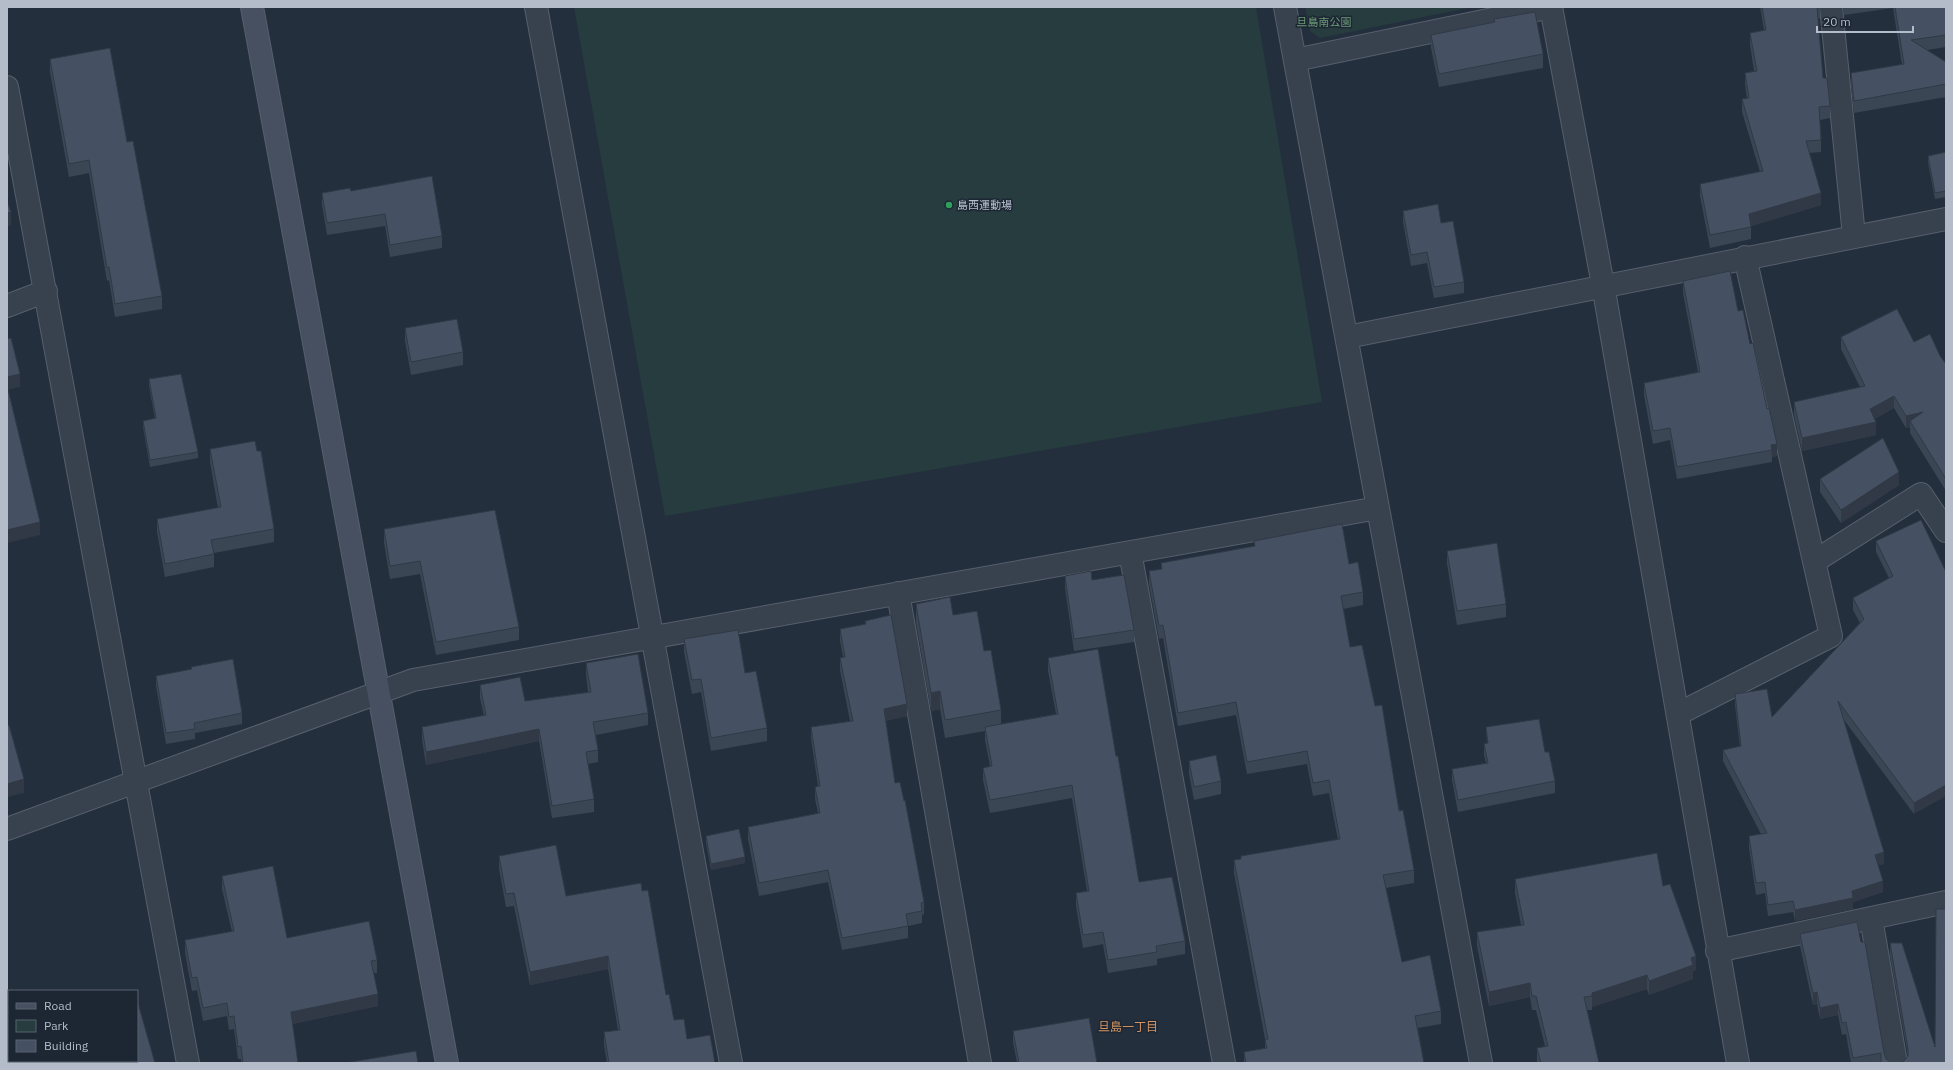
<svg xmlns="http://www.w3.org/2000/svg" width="1953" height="1070" font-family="'IBM Plex Sans','Noto Sans JP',sans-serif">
	<rect width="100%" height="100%" fill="#242f3e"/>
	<path fill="#263c3f" d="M574,7h682l66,395 -657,114z
		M1305,7h168l-153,31 -10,-7z"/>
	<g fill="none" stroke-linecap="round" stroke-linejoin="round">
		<g stroke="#565f6c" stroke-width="24">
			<path id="street" d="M536,7l195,1056
				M1285,7l196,1056
				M1551,7l52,278 135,778
				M1831,7l23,229
				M1295,60l256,-53
				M7,87l181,976
				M7,306l39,-15
				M1347,337l599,-118
				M1130,552l94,511
				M1815,561l106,-67 25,37
				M898,593l82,470
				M1678,714l153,-78 -86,-379
				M7,829l406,-149 965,-172
				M1871,918l25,145
				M1717,951l229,-49"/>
		</g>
		<g stroke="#565f6c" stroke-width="24">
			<path id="secondary" d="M252,7l195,1056"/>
		</g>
		<use href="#street" stroke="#38414e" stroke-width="22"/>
		<use href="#secondary" stroke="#465061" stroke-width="22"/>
	</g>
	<path fill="#3b4654" d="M1760,7h60v11l-2,1 5,59 7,28v12l-10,2 1,20v12l-12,1 12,52 -70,21v13l-41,9 -10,-52v-12l60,-12 -18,-60v-13h5l-2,-14v-12l9,-2 -4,-26v-12l14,-3z
		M1843,7h103v40l-19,3 19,12v35l-92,16 -3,-27v-13l51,-8 -9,-57 -49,7z
		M1494,19l49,35v14l-104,19 -8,-39v-13l63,-13z
		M50,59l77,83 35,154v13l-47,8 -6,-37 -2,1 -18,-108 -20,4 -19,-105z
		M1946,152v45l-11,2 -7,-36v-7z
		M351,191l91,45v12l-52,9 -5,-31 -58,9 -5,-30v-12z
		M1403,211l38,12 23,59v11l-30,5 -7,-35 -16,3 -8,-44z
		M1683,281l55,30 12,33 27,112 -5,1v5l-95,17 -7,-39 -17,4 -9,-49v-12l54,-11 -15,-79z
		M405,328l58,24v13l-52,10 -6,-34z
		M1841,337l73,5 26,14 6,8v127l-36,-58v-5h-4l-12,-20 -20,11 2,16 -74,16 -8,-36v-13l66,-15 -19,-38z
		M149,379l49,73v6l-48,9 -7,-40v-6l12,-2 -6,-33z
		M210,449l64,80v13l-60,11v14l-49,10 -8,-45v-13l61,-11 -8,-46z
		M1820,479l79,6 -58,38 -21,-31z
		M1921,520l-7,294 -70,-94 40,144 -6,1 5,27 -30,10v7l-58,12 -2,-9 -25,4 -3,-23 -9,2 -7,-47v-12l12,-2 -38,-73v-11l17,-3 -5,-42v-11l37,23 88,-94 -7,-13v-12l36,-20 -13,-26v-11z
		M384,529l135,98v13l-83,15 -16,-81 -30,5 -6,-36z
		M1254,541l95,23 14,28v13l-20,4 7,38 25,59 39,164v13l-28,5 16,74 39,49v13l-23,4 6,35h-180v-11l21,-4v-9l-31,-166v-13l7,-1v-3l97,-16 -9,-47 -16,3 -6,-32 -60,10 -11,-59 -58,11 -15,-88 -4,1 -10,-55v-13l12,-2v-6l93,-17z
		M1447,551l59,53v13l-49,8 -10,-61z
		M1065,576l27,4 42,50v12l-60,9 -9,-63z
		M916,604l37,11 31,36 17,59v14l55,-10 -8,-43v-13l68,98 23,126 46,59v13l-28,5v6l-49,8 -5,-29 -20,4 -7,-42v-13l11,-2 -15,-93 -82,15 -7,-33v-12l7,-2 -5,-26v-9l-40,7 -5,-29 -9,2 -15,-89z
		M865,621l42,95 -22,5 10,62 29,119v12l-2,1v8l-14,3v12l-66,12 -14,-68 -69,14 -11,-57v-12l70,-14 -3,-14v-12l3,-1 -7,-47v-12l39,-6 -10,-51v-12l3,-1 -3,-16v-12l25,-5z
		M684,639l61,34 22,55v13l-56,10 -10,-59 -9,2 -8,-42z
		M586,663l62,50v12l-52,10 2,15v12l-10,2 6,35v13l-42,6 -13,-77 -113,24 -4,-26v-12l62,-11 -4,-18v-13l45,16 63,-9 -2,-17z
		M191,667l51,46v11l-47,9v6l-29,5 -10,-58v-10l35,-6z
		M1486,727l59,25 10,29v12l-97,19 -6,-32v-11l34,-6 -2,-8v-11l3,-1z
		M1189,761l32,20v13l-27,6 -5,-26z
		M706,836l39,27 -34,7 -5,-27z
		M499,856l67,40 76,-5 24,104 8,25 13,19 28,24h-108l-3,-18v-13l14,-2 -10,-61 -78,16 -16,-79 -8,1 -7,-38z
		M222,876l65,62 90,22v13h-3l4,33 -86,18 6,39h-57v-4h-3l-4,-30 -5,1 -2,-14 -24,5 -6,-31 -5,1 -7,-38v-13l47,-8 -10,-43z
		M1515,879l148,7 33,84 -3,1v8l-44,16 -2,-6 -55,18v3h-5l12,53h-62v-15l8,-2 -9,-36h-4l-2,-13 -41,9 -12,-60v-14l44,-7 -6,-32z
		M1800,934l61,8 23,111 2,6 6,4h-41l-5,-29 -4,1 -4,-20 -18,4 -3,-15 -4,1 -13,-59z
		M1890,943l45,104 11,16 -42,-2 4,-5 -18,-101z
		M1013,1031l84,32h-80l-4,-21z
		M107,1061h30l18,2h-47z"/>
	<path fill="#303945" d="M1821,193v12l-72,22v-13z
		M11,212v13l-4,2v-14z
		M20,374v13l-13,3v-13z
		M1894,396v12l-24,14v-13z
		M1923,412l-13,9v7h-4v-12z
		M1876,422v13l-74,16v-13z
		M1777,444v12l-5,1 -1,-12z
		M1899,472v13l-58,38v-13z
		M40,522v13l-33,8v-13z
		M940,691v18l-9,2v-18z
		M907,704v12l-23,5v-12z
		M539,729v12l-113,24v-13z
		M24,779v14l-17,4v-13z
		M1946,785v11l-32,18v-11z
		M1884,852v12l-9,2v-11z
		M745,857v6l-34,7v-6z
		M1883,881v11l-30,10v7l-58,12v-11z
		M608,956v13l-78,16v-13z
		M1696,956v14l-3,1v8l-44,16v-14l42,-23z
		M1647,975v14l-55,18v-14z
		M1530,983v14l-41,9v-14z
		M1817,992v12l-4,1v-12z
		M378,994v12l-87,18v-12z
		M1838,1004v11l-18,4v-11z"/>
	<path fill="#455162" stroke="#303945" d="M1762,7h55l6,71h4l3,28 -11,1 2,33 -15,1 15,52 -72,21 2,13 -41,8 -10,-51 63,-13 -21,-72 7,-1 -4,-25 12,-2 -7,-38 16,-3z
		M1895,7h51v28l-35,5 35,22v22l-92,17 -3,-28 53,-9z
		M1535,12l8,42 -104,20 -8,-39 64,-13 -1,-3z
		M110,48l17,94 6,-1 29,155 -47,8 -6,-37 -2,1 -18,-108 -20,4 -19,-105z
		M1946,152v39l-11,2 -7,-37z
		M432,176l10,60 -52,9 -5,-31 -58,9 -5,-30 28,-5 1,3z
		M7,202l4,10 -4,1z
		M1438,204l3,19 12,-2 11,61 -30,5 -7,-35 -16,3 -8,-44z
		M1730,271l8,40 5,-1 7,34 3,-1 14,66 2,-1 8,36 -6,1 1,5 -95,17 -7,-39 -17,3 -9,-48 56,-11 -17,-91z
		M1897,309l17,33 16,-8 10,22 6,8v115l-36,-58 13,-9 -17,4 -12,-20 -24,13 6,13 -74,16 -8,-36 71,-16 -24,-49z
		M457,319l6,33 -52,10 -6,-34z
		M11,338l9,36 -13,3v-38z
		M181,374l17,78 -48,8 -7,-39 13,-3 -7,-39z
		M7,385l33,137 -33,8z
		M1883,438l16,34 -58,38 -21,-31z
		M255,441l2,10h4l13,78 -63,11 3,14 -49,10 -8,-45 64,-12 -11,-58z
		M495,510l24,117 -83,15 -16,-81 -30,5 -6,-37z
		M1921,520l25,52v213l-32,18 -76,-102 46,151 -9,3 8,26 -31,10 1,7 -58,12 -2,-9 -25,4 -3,-23 -9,1 -7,-47 18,-3 -44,-83 18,-4 -6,-52 32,-5 5,28 92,-98 -11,-21 40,-22 -17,-35z
		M1342,524l7,40 9,-2 5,30 -22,4 9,51 12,-2 13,61 7,-1 17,106 4,-1 11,60 -31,5 19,87 28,-7 11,56 -26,5 9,47h-178l-2,-11 23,-4 -2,-8 3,-1 -34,-179 7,-1v-3l99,-17 -11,-59 -16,3 -6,-32 -60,11 -11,-60 -58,11 -15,-88 -4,1 -10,-55 13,-2 -1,-6 94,-17 -1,-5z
		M1497,543l9,61 -49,7 -10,-60z
		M1091,571l1,9 32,-5 10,55 -60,9 -9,-63z
		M950,597l3,18 24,-4 7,40 7,-1 10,60 -56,10 -5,-29 -9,2 -15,-89z
		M891,615l16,89 -23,5 11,74 5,-1 4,19 1,-1 19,102 -3,1 1,8 -16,3 2,12 -66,12 -14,-68 -69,13 -11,-56 72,-14 -5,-26 5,-1 -9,-59 42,-6 -13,-63 5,-1 -5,-28 26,-5 -1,-3z
		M738,630l7,43 11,-2 11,57 -56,10 -10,-59 -9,1 -8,-41z
		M1098,649l18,107h2l21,126 33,-5 13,64 -29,5 1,6 -49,8 -5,-28 -20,3 -7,-42 13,-2 -17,-106 -82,15 -7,-32 9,-2 -7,-39 73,-13 -10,-56z
		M638,654l10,59 -55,9 5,28 -12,2 8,47 -42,7 -13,-77 -113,23 -4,-25 64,-12 -6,-30 40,-8 5,24 66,-9 -5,-29z
		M233,659l9,54 -48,10 1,6 -29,4 -10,-57 36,-7 -1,-2z
		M1539,719l6,33h4l6,29 -97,19 -6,-31 36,-6 -4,-19 4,-1 -2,-16z
		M9,725l15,54 -17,5v-58z
		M1216,755l5,26 -27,6 -5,-26z
		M739,829l6,28 -34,7 -5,-28z
		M556,845l10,51 75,-13 1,8 6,-1 18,105 3,-1 5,26 10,-1 3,20 23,-4 5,28h-106l-5,-31 16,-2 -12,-74 -78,16 -16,-79 -8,1 -7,-38z
		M1657,853l6,33 7,-2 26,72 -5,2 2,7 -44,16 -2,-6 -55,18v3l-8,1 15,66h-58l-4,-15 11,-2 -12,-50h-4l-2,-13 -41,9 -12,-60 47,-7 -9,-46z
		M273,866l14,72 82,-17 8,39 -6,1 7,33 -87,18 7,51h-55l-2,-17 -3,1 -4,-31 -5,1 -2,-14 -24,5 -6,-31 -5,1 -7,-38 49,-9 -12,-55z
		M1936,909h10v154h-46l4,-2 4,-5v-7l-18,-106h12l33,104z
		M1857,922l4,20h4l19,111 2,6 6,4h-11v-10l-28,5 -7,-36 -4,1 -4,-19 -18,4 -3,-16 -4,1 -13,-59z
		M137,1003h1l17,60h-44v-2h26z
		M1089,1018l8,45h-78l-6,-32z
		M416,1051l2,12h-73z"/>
	<circle fill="#2e9e5b" stroke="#1d2633" stroke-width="1.5" cx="949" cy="205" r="4"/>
	<g text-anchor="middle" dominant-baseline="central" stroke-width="3" stroke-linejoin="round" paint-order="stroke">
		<g font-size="11" fill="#6b9a76" stroke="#1d2633">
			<text x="1324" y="22">旦島南公園</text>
		</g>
		<g font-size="11" fill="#b4bcc9" stroke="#1d2633" text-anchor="start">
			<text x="957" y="205">島西運動場</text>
		</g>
		<g font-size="12" fill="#d59563" stroke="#1d2633">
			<text x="1128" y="1026">旦島一丁目</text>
		</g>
	</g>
	<rect width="1953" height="1070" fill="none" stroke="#b4bcc9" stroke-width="16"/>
	<rect x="8" y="990" width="130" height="72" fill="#1d2633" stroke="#59626f"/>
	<rect x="16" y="1003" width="20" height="6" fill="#465061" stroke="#59626f"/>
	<text x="44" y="1010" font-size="12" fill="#b4bcc9">Road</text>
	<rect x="16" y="1020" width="20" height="12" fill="#263c3f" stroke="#59626f"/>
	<text x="44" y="1030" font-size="12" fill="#b4bcc9">Park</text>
	<rect x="16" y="1040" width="20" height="12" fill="#455162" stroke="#59626f"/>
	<text x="44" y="1050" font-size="12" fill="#b4bcc9">Building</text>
	<path d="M1817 26v6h96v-6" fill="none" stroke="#b4bcc9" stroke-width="2"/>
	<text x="1823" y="26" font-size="12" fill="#b4bcc9" stroke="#1d2633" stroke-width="3" paint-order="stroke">20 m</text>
</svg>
